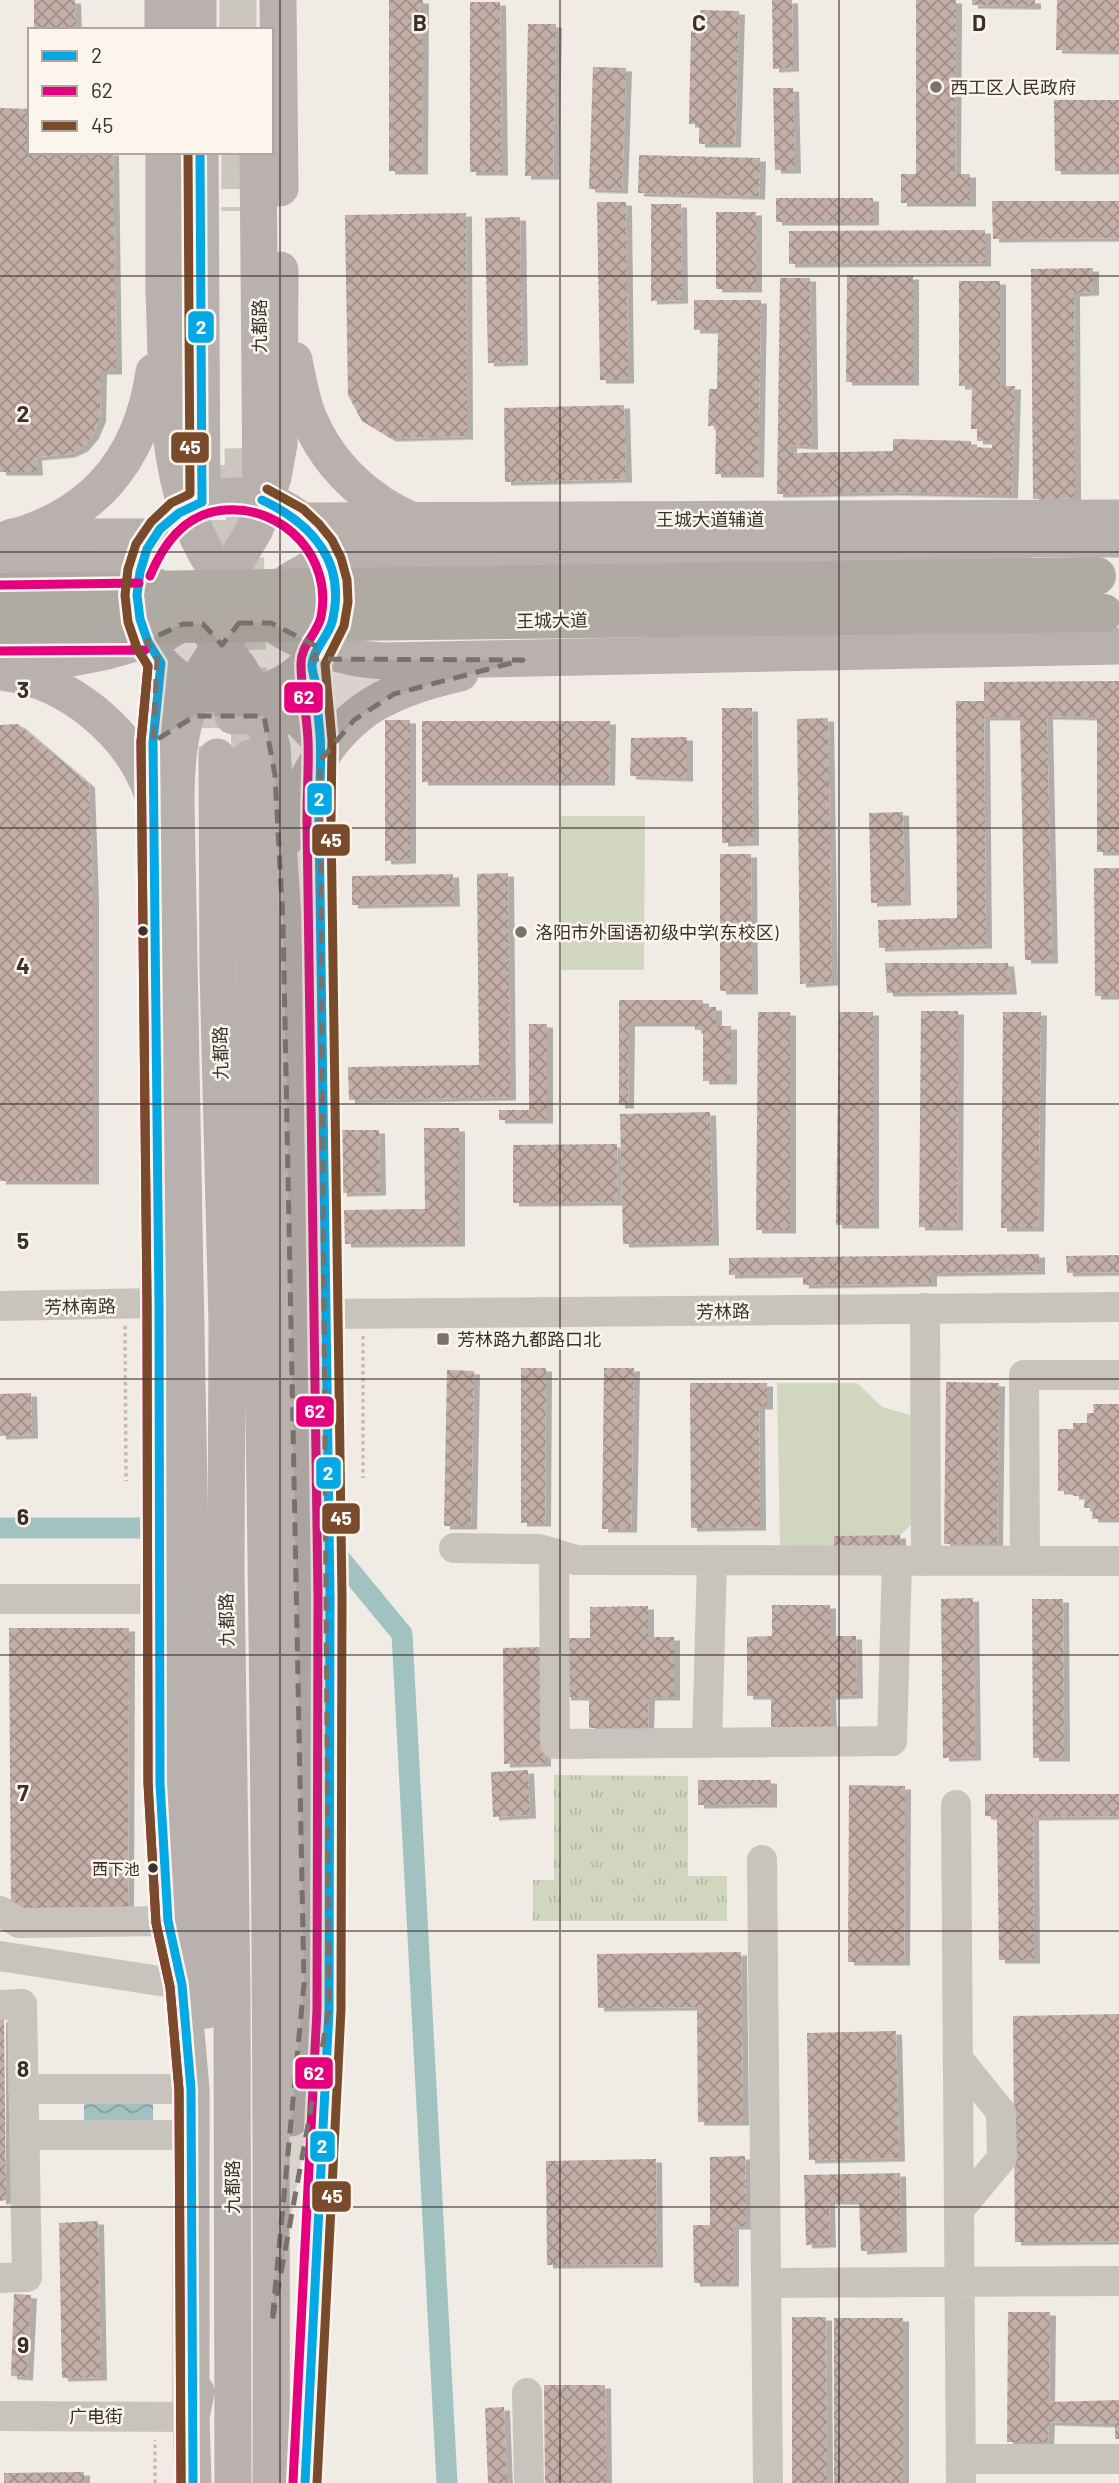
<svg xmlns="http://www.w3.org/2000/svg" width="1119" height="2483" font-family="Barlow,'Noto Sans SC',sans-serif">
	<defs>
		<pattern id="grass-tufts" width="24" height="20" patternUnits="userSpaceOnUse" patternTransform="scale(1.75)"><rect width="24" height="20" fill="#d1d6bf"/><path d="M3 7l-1-3M5 7V3M7 7l1-3M15 17l-1-3M17 17v-4M19 17l1-3" fill="none" stroke="#b4b8a4"/></pattern>
		<pattern id="water-waves" width="16" height="10" patternUnits="userSpaceOnUse" patternTransform="scale(1.75)"><rect width="16" height="10" fill="#a1c2c1"/><path d="M0 5q4-4 8 0t8 0" fill="none" stroke="#849e9d"/></pattern>
		<pattern id="building-cross-hatch" width="8" height="8" patternUnits="userSpaceOnUse" patternTransform="scale(1.75)"><rect width="8" height="8" fill="#c3afa7"/><path d="M0 0l8 8M0 8l8-8" fill="none" stroke="#a08f88"/></pattern>
		<filter id="shadow"><feDropShadow dx="6" dy="3.5" stdDeviation="0" flood-color="#0004"/></filter>
	</defs>
	<rect width="100%" height="100%" fill="#f0ebe5"/>
	<path fill="url(#grass-tufts)" d="M554,1775l134,1v100h39v45h-194v-41h21z"/>
	<path fill="#d1d6bf" d="M561,816h84l-1,154h-83z
		M777,1383h80l25,24 31,9 4,103 -17,16 -66,1v12l-54,-1z"/>
	<path fill="url(#water-waves)" d="M84,2098l69,1v24l-69,-1z"/>
	<g fill="none" stroke-linecap="round" stroke-linejoin="round">
		<path stroke="#a1c2c1" stroke-width="21" d="M0,1528h169
			M326,1550l10,4 66,80 45,849"/>
	</g>
	<path fill="url(#building-cross-hatch)" filter="url(#shadow)" d="M34,0h41l1,30h-42z
		M389,0h34l-1,171h-33z
		M772,0h20l1,68 -20,1z
		M916,0h40l-1,174h15v29h-69v-29h15z
		M972,0h63v6l-63,-1z
		M1057,0h62v51l-63,-1z
		M470,2h30l2,170h-32z
		M700,10l39,1 -4,133h-36v-20h-10l2,-93 8,1z
		M528,24h28l-3,152h-28z
		M593,67l33,1 -4,122 -33,-1z
		M773,88h20l2,82h-20z
		M1054,100h65v71h-64z
		M0,108l30,1v43h83l3,219h-15l-1,47 -7,17 -11,13 -13,6 -33,3 1,15h-37z
		M639,155l121,3 -1,38 -121,-3z
		M776,198h97v24h-97z
		M992,201h127v37l-126,1z
		M597,202h29l2,178h-28z
		M651,204h30l1,96 -31,1z
		M716,212h40v77h-40z
		M466,213l1,223 -77,2 -28,-17 -14,-26 -3,-180z
		M520,217l2,145 -34,1 -3,-145z
		M985,230v33l-196,1v-33z
		M1093,268v24l-19,1 1,205 -42,1 -2,-230z
		M847,275l66,1v106h-67z
		M780,278h30l2,168 -21,-1v8l102,-2v-12l78,2v6l21,1v-7h-15v-12h-6l1,-43h-13v-105h41v105h15l-3,109 -120,-3 -115,2z
		M694,300h67l-3,174h-43l1,-48h-8l1,-37h8l1,-59h-24z
		M624,405l2,74 -121,3 -1,-74z
		M1119,681v171h-22v-135l-50,-1 5,244h-27l-5,-243h-36l2,228 -107,3 -1,-28 79,-2 -1,-217h28v-19z
		M722,708h30l1,134 -31,1z
		M828,718l4,264 -32,2 -3,-265z
		M385,720h25v140l-25,1z
		M422,721h188l-1,61h-187z
		M18,724l71,60 4,112v285h-93v-456z
		M687,737v41l-57,-2 1,-38z
		M903,812l2,90 -34,1 -2,-90z
		M720,854h31l1,137h-32z
		M1094,868h25v128h-24z
		M508,873l2,224 -161,3 -1,-33 131,-2 -2,-191z
		M453,874l1,29 -102,2v-29z
		M885,963h123l3,28 -124,2z
		M619,1000h84v7h13v19h15v55h-28v-51h-8v-7h-66l-1,82h-9z
		M921,1011h37l-1,216h-38z
		M758,1012h32v218h-34z
		M839,1012h34v213h-37z
		M1003,1012h38l-3,216h-37z
		M529,1024h18v96h-48v-10h30z
		M710,1112l3,130 -90,2 -3,-130z
		M424,1128h35v115l-114,1 -1,-34 81,-1z
		M341,1130h38l1,62 -39,1z
		M617,1144l1,58 -105,1v-58z
		M1039,1254v17l-108,2v10l-128,2v-11l-74,1v-17z
		M1119,1255v17l-52,1 -1,-17z
		M521,1368h25l-1,155h-24z
		M604,1368h30l-3,161h-29z
		M447,1370l27,1 -3,155h-27z
		M946,1382l53,1 -2,161h-53z
		M690,1383h77v23h-8l1,121 -69,1z
		M31,1393l1,42 -32,1v-42z
		M1093,1404h26v115h-27l1,-11h-9l1,-12h-12v-5h-15v-62h15v-6h14v-10h7z
		M900,1535v13h-66v-12z
		M973,1598l2,159 -32,1 -2,-159z
		M1032,1599h31l1,159h-31z
		M772,1605h58v31h26l1,59 -27,1 1,31h-60v-31h-24v-59l25,-1z
		M648,1606v31h26v60h-25l-1,31h-59v-31h-24v-59h25v-31z
		M9,1628h120l-1,281h-117z
		M544,1647l1,116 -41,1 -1,-116z
		M528,1770l2,45 -37,2 -2,-45z
		M698,1780h73v24l-73,1z
		M849,1785l56,1 -1,176h-56z
		M985,1794h134v22l-86,1 1,143h-35l-2,-143 -12,-1z
		M741,1952l2,170h-45l-1,-115 -99,1 -1,-54z
		M1119,2014v227l-104,1 -2,-226z
		M0,2019h4l2,181 -6,1z
		M896,2031l3,127 -90,2 -2,-127z
		M745,2156l1,70h-13v57h-39l-1,-58h17v-68z
		M656,2159l1,105 -110,1 -1,-104z
		M900,2173l1,76 -40,2 -2,-50h-30l1,43 -24,1 -2,-70z
		M98,2221l3,156 -39,1 -3,-155z
		M14,2294l17,1 -4,82 -16,-1z
		M1008,2312h42l-1,90 70,-2v39h-4v-15l-66,-2 -1,20h-41z
		M792,2317h34l1,166h-35z
		M834,2318h69v165h-69z
		M544,2385h61l1,98h-61z
		M504,2407l3,76h-19l-3,-75z
		M84,2472v11h-80v-10z"/>
	<g fill="none" stroke-linecap="round" stroke-linejoin="round">
		<path stroke="#ccc6c0" stroke-width="37" stroke-dasharray="37 18" stroke-linecap="butt" d="M238,0v30
			M240,152v59
			M243,448l7,310
			M213,465l2,110
			M216,636l1,121"/>
		<path stroke="#c2bbb6" stroke-width="3.5" stroke-dasharray="3.5 3.5" stroke-linecap="butt" d="M125,1326l1,155
			M363,1336v142
			M155,2483v-43"/>
		<path stroke="#c9c3be" stroke-width="30" d="M0,1306l159,-3
			M925,1308l1,253
			M327,1314l792,-7
			M454,1548l85,1 37,11 543,1
			M554,1553l1,191 337,-3 5,-180
			M1025,1561l-1,-186h95
			M0,1599h159
			M707,1743l5,-183
			M956,1805l5,678
			M762,1860l6,623
			M0,1911l19,12 149,-2
			M0,1956l204,32
			M0,2005l22,-1 5,273 -27,1
			M958,2059l43,53 1,46 -43,52
			M23,2089h168
			M24,2135h166
			M766,2283l353,-2
			M527,2393l2,90
			M0,2416l191,1
			M961,2459h158"/>
		<path stroke="#b8b1ad" stroke-width="37" d="M163,0v30
			M198,0v30
			M278,0l2,188
			M164,152v139
			M200,152l2,350
			M258,152l3,340
			M135 596a100 100 0 1 1 200 0a100 100 0 1 1-200 0Z
			M302,521l817,-3
			M12,537h143
			M349,566l663,-8
			M233,716h64l23,24
			M217,757l1,211 9,356 -1,249 6,420 1,490
			M250,758c15,575 23,1150 21,1725
			M160,1471l-7,-729 8,-79
			M159,1575l1,208 8,138 14,64 9,104v328
			M196,1857l11,153
			M291,2118l13,-134 -1,-124
			M193,2483l-2,-66 5,-25
			M305,2483l24,-473 1,-413 -11,-777 1,-80 -7,-81"/>
		<path stroke="#b8b1ad" stroke-width="37" d="M164,291c5,120 -5,260 110,334 33,21 70,34 110,36l735,-15
			M294,360c3,16 6,32 11,48 23,67 86,117 157,126
			M0,541c90,-21 141,-78 154,-169
			M0,558c61,1 114,1 167,35
			M208,629l30,38 17,27 17,53 11,174 20,939
			M0,662l56,-1 51,-10 53,-15 34,-20 28,-32 33,-55 18,-52 6,-33 1,-174
			M7,673c60,8 119,56 142,112 7,17 9,35 12,52
			M288,836c10,-50 41,-105 86,-132 27,-16 56,-24 86,-31
			M159,1575l1,-104
			M196,1857l-20,-1055c0,-24 1,-48 6,-71 15,-74 72,-137 140,-167 38,-16 84,-18 125,-20 64,-4 128,-5 192,-5 160,0 320,0 480,0"/>
		<path stroke="#afaaa4" stroke-width="38" d="M0,592l1097,-16
			M0,626l1104,-13"/>
		<g stroke="#fbf5ee" stroke-width="14">
			<path id="bus-1" d="M200,152l2,350
				M262,500c51,24 85,63 70,122 -4,15 -19,27 -20,43 0,6 2,11 3,16 2,18 3,36 5,53 2,29 -1,58 -1,86l11,777 -1,413 -24,473
				M193,2483l-2,-394 -9,-104 -14,-64 -8,-138 -1,-480 -6,-561 8,-79 -13,-21 -8,-23 -3,-24 3,-23 7,-23 13,-20 19,-16 23,-11"/>
		</g>
		<g stroke="#fbf5ee" stroke-width="14">
			<path id="bus-2" d="M150,576c14,-34 37,-64 76,-66 58,-4 107,48 95,107 -4,17 -21,29 -20,48 0,25 6,50 7,75 1,27 -1,53 -1,80l11,777 -1,413 -24,472
				M0,585l139,-2
				M135,645l13,21 -7,76 6,561 1,480 8,140 14,64 9,103 2,393
				M0,651l145,-1"/>
		</g>
		<g stroke="#fbf5ee" stroke-width="14">
			<path id="bus-3" d="M267,489l36,20 16,15 13,16 9,18 6,22 1,22 -4,24 -19,38 7,76 -1,80 11,777 -1,413 -24,473
				M181,2483l-2,-393 -9,-103 -14,-64 -8,-140 -1,-480 -6,-561 7,-76 -11,-18 -9,-26 -3,-27 3,-26 8,-25 15,-22 20,-19 19,-9 -2,-342"/>
		</g>
		<use href="#bus-1" stroke="#03a8e5" stroke-width="9"/>
		<use href="#bus-2" stroke="#e5007d" stroke-width="9"/>
		<use href="#bus-3" stroke="#7a4b2a" stroke-width="9"/>
	</g>
	<path fill="#7a716c" fill-opacity="0.2" stroke="#7a716c" stroke-width="5" stroke-dasharray="14 9" stroke-linejoin="round" d="M239,623h32l49,25 -7,11 210,1 -129,34 -40,26 -34,41 9,1249 -57,312 32,-338 -21,-1063 -8,-146 -11,-59h-69l-42,26 4,-83 -11,-18 37,-17h20l19,21z"/>
	<path fill="none" stroke="#3b302b" stroke-width="2" stroke-opacity="0.55" d="M280,0v2483M560,0v2483M839,0v2483M0,276h1119M0,552h1119M0,828h1119M0,1104h1119M0,1379h1119M0,1655h1119M0,1931h1119M0,2207h1119"/>
	<g fill="#7a716c" stroke="#fbf5ee" stroke-width="2.5">
		<circle cx="936" cy="87" r="7"/>
		<circle cx="521" cy="932" r="7"/>
		<rect x="436" y="1332" width="14" height="14" rx="3.5"/>
	</g>
	<g fill="#3b302b" stroke="#fbf5ee" stroke-width="2.5">
		<circle cx="143" cy="931" r="6"/>
		<circle cx="153" cy="1868" r="6"/>
	</g>
	<g text-anchor="middle" dominant-baseline="central" stroke-width="5" stroke-linejoin="round" paint-order="stroke">
		<g font-size="16" fill="#3b302b" stroke="#fbf5ee" text-anchor="end">
			<text x="140" y="1868">西下池</text>
		</g>
		<g font-size="18" fill="#3b302b" stroke="#fbf5ee" text-anchor="start">
			<text x="950" y="87">西工区人民政府</text>
			<text x="535" y="932">洛阳市外国语初级中学(东校区)</text>
			<text x="457" y="1339">芳林路九都路口北</text>
		</g>
		<g font-size="18" fill="#3b302b" stroke="#fbf5ee">
			<text transform="translate(259 326) rotate(-90)">九都路</text>
			<text x="710" y="519">王城大道辅道</text>
			<text transform="translate(552 620) rotate(-1)">王城大道</text>
			<text transform="translate(220 1053) rotate(-91)">九都路</text>
			<text transform="translate(80 1306) rotate(-1)">芳林南路</text>
			<text transform="translate(723 1311) rotate(-1)">芳林路</text>
			<text transform="translate(226 1620) rotate(-91)">九都路</text>
			<text transform="translate(232 2187) rotate(-90)">九都路</text>
			<text x="96" y="2416">广电街</text>
		</g>
	</g>
	<g font-size="23" text-anchor="middle" font-weight="bold" fill="#3b302b" stroke="#fbf5ee" stroke-width="5" stroke-linejoin="round" paint-order="stroke">
		<text x="420" y="31">B</text>
		<text x="699" y="31">C</text>
		<text x="979" y="31">D</text>
		<text x="23" y="422">2</text>
		<text x="23" y="698">3</text>
		<text x="23" y="974">4</text>
		<text x="23" y="1249">5</text>
		<text x="23" y="1525">6</text>
		<text x="23" y="1801">7</text>
		<text x="23" y="2077">8</text>
		<text x="23" y="2353">9</text>
	</g>
	<g stroke="#fbf5ee" stroke-width="2.5">
		<rect x="187" y="310" width="28" height="34" rx="7" fill="#03a8e5"/>
		<rect x="170" y="431" width="40" height="33" rx="7" fill="#7a4b2a"/>
		<rect x="283" y="681" width="41" height="33" rx="7" fill="#e5007d"/>
		<rect x="306" y="782" width="27" height="34" rx="7" fill="#03a8e5"/>
		<rect x="311" y="823" width="40" height="34" rx="7" fill="#7a4b2a"/>
		<rect x="295" y="1395" width="40" height="33" rx="7" fill="#e5007d"/>
		<rect x="315" y="1456" width="27" height="34" rx="7" fill="#03a8e5"/>
		<rect x="321" y="1502" width="40" height="33" rx="7" fill="#7a4b2a"/>
		<rect x="294" y="2056" width="40" height="34" rx="7" fill="#e5007d"/>
		<rect x="309" y="2130" width="27" height="33" rx="7" fill="#03a8e5"/>
		<rect x="311" y="2180" width="41" height="33" rx="7" fill="#7a4b2a"/>
	</g>
	<g font-size="19" text-anchor="middle" font-weight="bold" fill="#fff">
		<text x="201" y="334">2</text>
		<text x="190" y="454">45</text>
		<text x="304" y="704">62</text>
		<text x="319" y="806">2</text>
		<text x="331" y="847">45</text>
		<text x="315" y="1418">62</text>
		<text x="328" y="1480">2</text>
		<text x="341" y="1525">45</text>
		<text x="314" y="2080">62</text>
		<text x="322" y="2153">2</text>
		<text x="332" y="2203">45</text>
	</g>
	<rect x="28" y="28" width="245" height="126" fill="#fbf5ee" stroke="#aea6a0" stroke-width="2"/>
	<rect x="42" y="51" width="35" height="10" fill="#03a8e5" stroke="#aea6a0" stroke-width="2"/>
	<text x="91" y="63" font-size="21" fill="#3b302b">2</text>
	<rect x="42" y="86" width="35" height="10" fill="#e5007d" stroke="#aea6a0" stroke-width="2"/>
	<text x="91" y="98" font-size="21" fill="#3b302b">62</text>
	<rect x="42" y="121" width="35" height="10" fill="#7a4b2a" stroke="#aea6a0" stroke-width="2"/>
	<text x="91" y="133" font-size="21" fill="#3b302b">45</text>
</svg>
